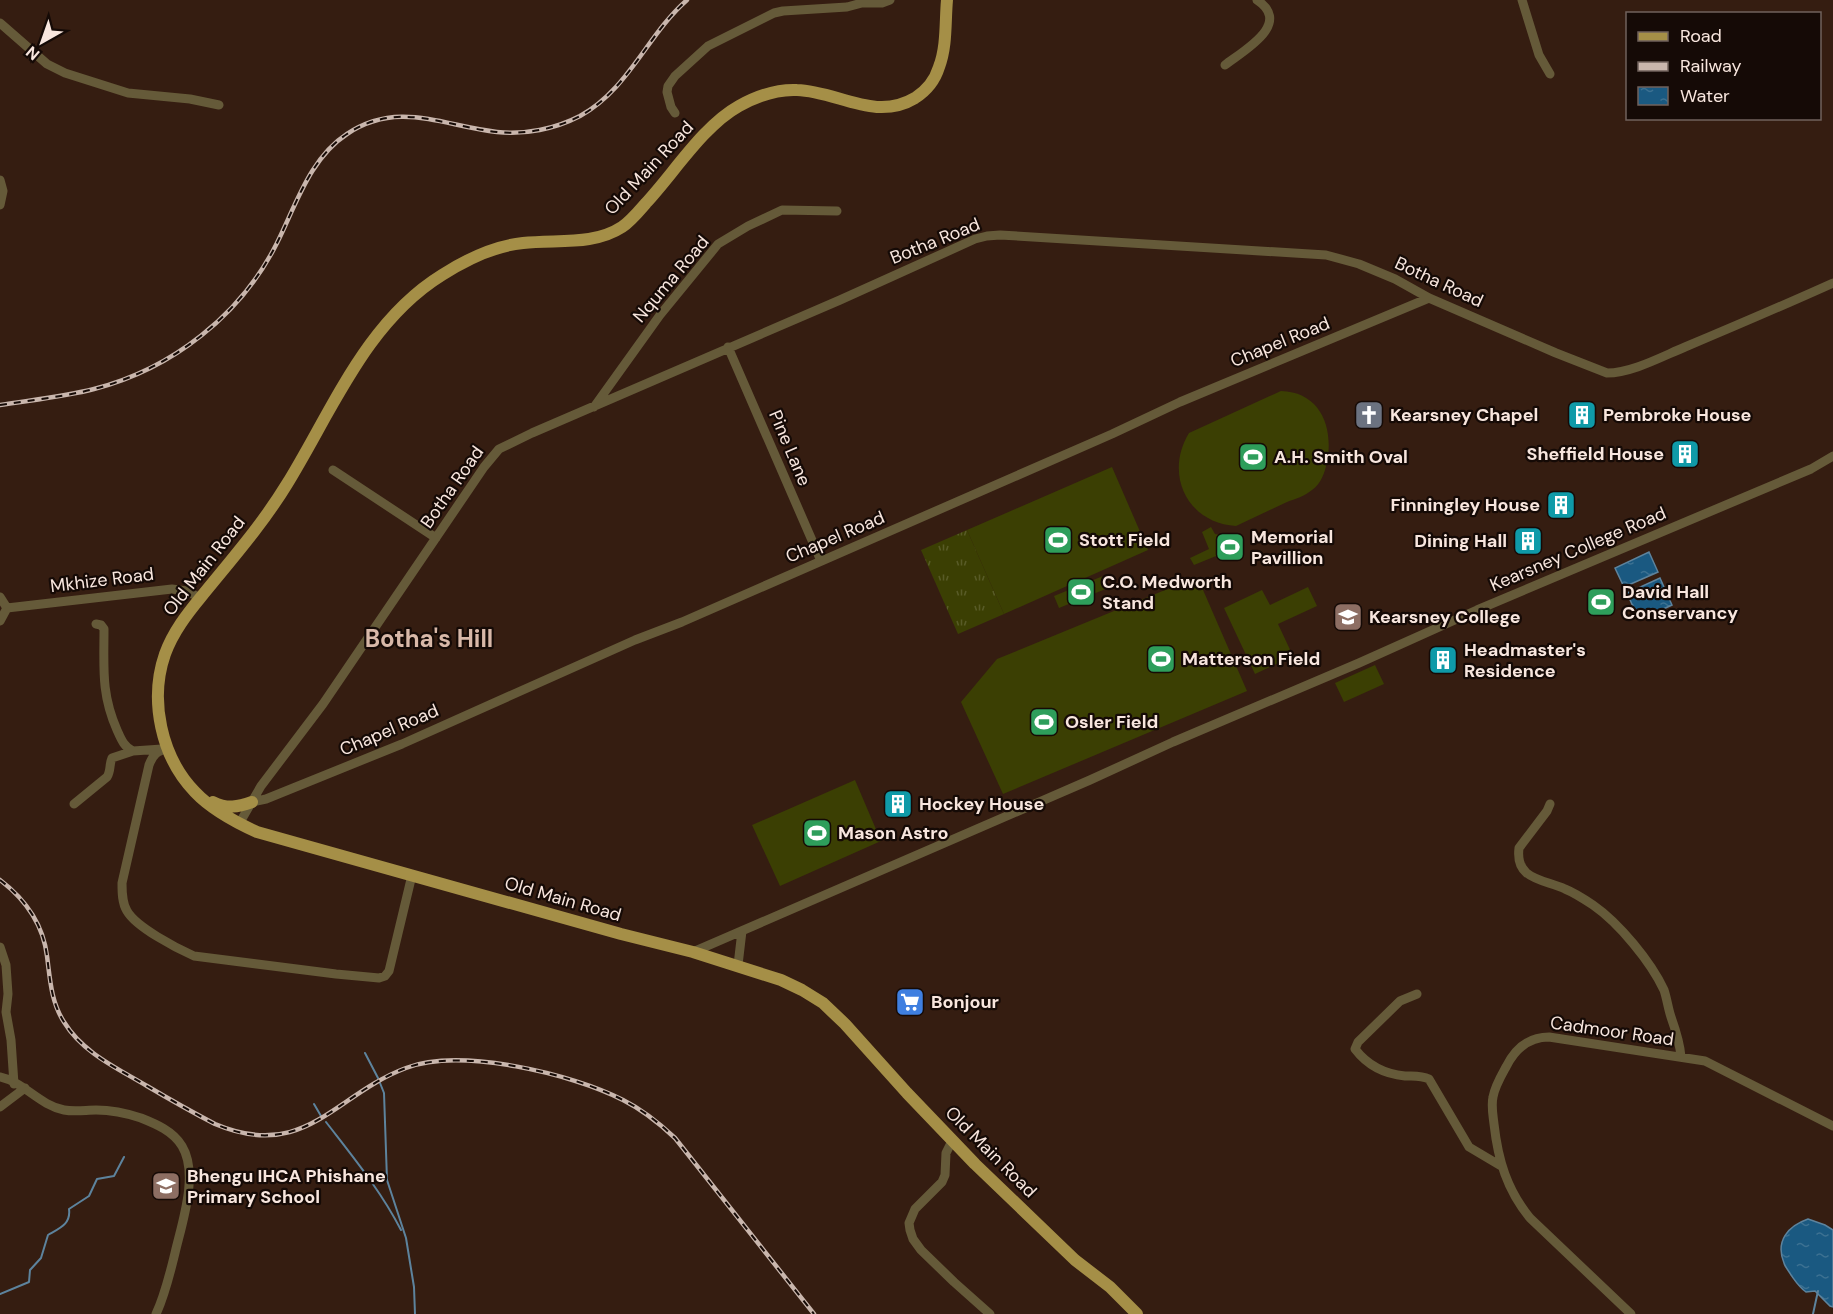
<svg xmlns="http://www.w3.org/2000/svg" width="1833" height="1314" font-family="'DM Sans',sans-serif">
	<defs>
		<pattern id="grass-tufts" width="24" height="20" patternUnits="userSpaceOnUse" patternTransform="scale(1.5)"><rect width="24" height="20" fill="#3b3f03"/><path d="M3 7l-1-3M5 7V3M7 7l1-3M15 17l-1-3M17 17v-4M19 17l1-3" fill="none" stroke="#585b27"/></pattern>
		<pattern id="water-ripples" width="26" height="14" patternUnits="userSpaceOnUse" patternTransform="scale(1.5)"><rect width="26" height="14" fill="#1a5981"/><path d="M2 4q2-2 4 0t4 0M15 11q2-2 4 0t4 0" fill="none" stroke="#3c7192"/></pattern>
	</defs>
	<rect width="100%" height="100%" fill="#351d11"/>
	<path fill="url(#grass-tufts)" d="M967,530l37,84 -46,20 -37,-84z"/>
	<path fill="#3b3f03" d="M1281,391c39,1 53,36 46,71 -2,10 -6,22 -15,28 -7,6 -17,9 -25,12 -17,8 -34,16 -51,24 -49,-3 -72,-52 -47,-93z
		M1112,467l36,83 -144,64 -37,-84z
		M1211,527l4,7 23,4 -2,11 -19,-4 4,9 -27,11 -4,-7 19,-9 -7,-17z
		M1103,576l5,12 -49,20 -5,-12z
		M1200,583l47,108 -244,103 -42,-92 36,-43 168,-69z
		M1308,587l9,19 -39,18 15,32 -38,18 -31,-66 38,-18 8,15z
		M1375,665l9,19 -40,18 -9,-19z
		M855,780l26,61 -101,45 -28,-61z"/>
	<path fill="url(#water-ripples)" stroke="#5d839d" stroke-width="1.5" d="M1649,552l9,20 -34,15 -9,-19z
		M1660,578l12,27 -33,15 -12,-27z
		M1808,1219l17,6 8,5v77l-3,-1 -15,-15 -9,1c-7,-5 -10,-10 -15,-17 -2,-4 -6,-8 -7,-12 -9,-22 4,-37 24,-44z"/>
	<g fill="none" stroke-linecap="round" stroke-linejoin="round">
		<path stroke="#5d839d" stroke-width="2" d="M365,1053l13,25
			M380,1083l4,10 3,87 19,58 8,49 1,27
			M314,1104l7,12
			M326,1122c27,35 55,69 75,108
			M0,1294l29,-12 1,-12 11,-12 7,-23c12,-7 23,-11 21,-26l20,-13 8,-17 17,-3 10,-19
			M1813,1314l5,-23"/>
		<path stroke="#655a39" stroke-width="9" d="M1522,0l17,55 11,19
			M0,23l47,41 18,9 63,20 62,6 29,6
			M1225,65c18,-14 68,-41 32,-65
			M675,113l-4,-6 -4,-15 1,-6 7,-10 33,-30 66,-33 9,-2 64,-4 15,-4h20l8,-3
			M0,180l3,11 -3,14
			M728,347l93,214
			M594,407l66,-92 58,-71 30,-18 34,-16 55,1
			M333,470l103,68
			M0,597l7,11
			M7,608l165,-19 15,2 13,7
			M0,621l7,-13
			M96,624l5,1 3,4c0,39 -3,65 13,101 4,9 7,17 16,21
			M168,749c-11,1 -15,6 -19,16l-27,118c0,9 0,20 5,28 9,16 49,37 67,45l142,18 43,4 6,-2 4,-5 23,-96
			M252,802l14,-3 136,-55 233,-104 47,-18 430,-188 68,-32 249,-104
			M74,804l33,-27c4,-6 2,-12 5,-19l21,-7 29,-2
			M1550,804l-3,7 -28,37c-4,32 24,31 46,41 10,4 19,10 28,16 26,18 58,57 71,85 3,9 4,18 7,27 5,14 9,26 10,40
			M239,824l22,-38 62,-82 161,-237 15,-18 33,-16 308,-133 135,-61 12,-3 13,-1 326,20 33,9 36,15 34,19 127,55 51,20c25,0 56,-17 78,-26 50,-21 99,-42 148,-64
			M0,947l6,18 2,29 -2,18 5,28 3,44
			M693,952l397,-172 83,-38 186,-79 118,-53 334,-141 22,-13
			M738,965l4,-34
			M1417,994l-17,7 -42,41 -3,7c13,17 29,25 50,27 8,0 16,-1 24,3l40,68 32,19
			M0,1077c24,5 39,28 64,33 11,2 22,0 32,0 15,0 30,3 45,8 15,6 32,13 41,28 17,28 0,77 -7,107 -5,20 -10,42 -19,61
			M0,1107l25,-19
			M952,1141l-6,12 -1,22 -3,7 -27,27 -6,14 1,7 3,9 8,11 33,32 36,32
			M1631,1314l-101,-96c-23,-28 -32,-58 -36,-94 -1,-9 -3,-18 -1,-27 2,-11 8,-21 13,-30 9,-18 22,-30 43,-30l156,24 128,65"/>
		<path stroke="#a58f47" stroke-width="12" d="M947,0c-2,22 0,46 -8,67 -4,13 -13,24 -24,31 -40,24 -78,-7 -118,-8 -21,-1 -40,6 -58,16 -36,20 -65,67 -93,97 -7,8 -15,18 -24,24 -29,19 -66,12 -99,16 -30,3 -56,16 -81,32 -76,47 -110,136 -155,209 -25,41 -56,76 -86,113 -14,17 -28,35 -36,57 -16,46 -4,103 30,138 17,18 40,30 62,40l364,102 72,18 88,28 21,10 21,13 22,21 62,69 68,71 100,96 35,27 27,27
			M213,802c14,7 25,5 39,0"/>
		<g stroke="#c9b6ad" stroke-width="4.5">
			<path id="rail" d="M0,405c31,-5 63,-8 94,-16 78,-20 147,-74 183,-146 19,-38 33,-85 70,-109 51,-34 96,-8 150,-2 28,3 58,-3 83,-16 49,-27 67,-81 107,-116
				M0,880c25,19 43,44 47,76 3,23 4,46 17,66 19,31 53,46 83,64 22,13 45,26 68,38 90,38 119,-29 191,-56 54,-21 167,6 217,32 20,10 36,23 52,38l139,176"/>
		</g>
		<use href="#rail" stroke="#150a06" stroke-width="2" stroke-dasharray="7" stroke-linecap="butt"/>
	</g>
	<defs>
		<g id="church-square" transform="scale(1.5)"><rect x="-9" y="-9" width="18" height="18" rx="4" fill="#6b7280" stroke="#150a06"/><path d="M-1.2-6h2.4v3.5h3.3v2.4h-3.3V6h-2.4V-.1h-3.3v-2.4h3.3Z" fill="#fff"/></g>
		<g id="building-square" transform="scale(1.5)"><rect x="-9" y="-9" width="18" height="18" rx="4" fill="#0f9aa8" stroke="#150a06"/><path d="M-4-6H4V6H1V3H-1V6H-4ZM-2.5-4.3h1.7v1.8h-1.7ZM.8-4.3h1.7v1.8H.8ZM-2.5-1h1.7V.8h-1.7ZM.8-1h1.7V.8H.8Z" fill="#fff"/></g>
		<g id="stadium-square" transform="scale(1.5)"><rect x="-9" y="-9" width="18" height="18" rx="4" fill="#2e9e5b" stroke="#150a06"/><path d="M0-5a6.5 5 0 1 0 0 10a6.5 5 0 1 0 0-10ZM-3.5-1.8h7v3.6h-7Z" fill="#fff"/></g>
		<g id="school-square" transform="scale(1.5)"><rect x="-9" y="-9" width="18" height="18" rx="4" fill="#8d6e63" stroke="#150a06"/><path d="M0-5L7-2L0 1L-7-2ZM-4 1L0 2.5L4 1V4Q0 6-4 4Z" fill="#fff"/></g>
		<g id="supermarket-square" transform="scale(1.5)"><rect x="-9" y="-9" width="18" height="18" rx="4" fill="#3f7fe0" stroke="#150a06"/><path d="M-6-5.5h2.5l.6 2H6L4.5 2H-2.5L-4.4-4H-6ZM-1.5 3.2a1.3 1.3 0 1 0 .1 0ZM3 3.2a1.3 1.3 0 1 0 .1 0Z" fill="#fff"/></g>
	</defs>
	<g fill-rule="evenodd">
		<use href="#church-square" x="1369" y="415"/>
		<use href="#building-square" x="1582" y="415"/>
		<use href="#building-square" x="1685" y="454"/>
		<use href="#stadium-square" x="1253" y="457"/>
		<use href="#building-square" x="1561" y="505"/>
		<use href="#stadium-square" x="1058" y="540"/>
		<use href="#building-square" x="1528" y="541"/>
		<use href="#stadium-square" x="1230" y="547"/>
		<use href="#stadium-square" x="1081" y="592"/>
		<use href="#stadium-square" x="1601" y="602"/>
		<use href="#school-square" x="1348" y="617"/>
		<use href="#stadium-square" x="1161" y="659"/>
		<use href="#building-square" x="1443" y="660"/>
		<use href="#stadium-square" x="1044" y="722"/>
		<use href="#building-square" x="898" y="804"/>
		<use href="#stadium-square" x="817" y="833"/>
		<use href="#supermarket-square" x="910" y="1002"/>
		<use href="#school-square" x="166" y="1186"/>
	</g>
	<g text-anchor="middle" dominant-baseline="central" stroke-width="4.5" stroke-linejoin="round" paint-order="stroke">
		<g font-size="18" fill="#f8e6de" stroke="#150a06">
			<text transform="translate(649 168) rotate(-47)">Old Main Road</text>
			<text transform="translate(935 241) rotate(-22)">Botha Road</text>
			<text transform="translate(671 279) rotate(-50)">Nquma Road</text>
			<text transform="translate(1439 282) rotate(25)">Botha Road</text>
			<text transform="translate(1280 342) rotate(-22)">Chapel Road</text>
			<text transform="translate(790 448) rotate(67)">Pine Lane</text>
			<text transform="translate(452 487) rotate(-55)">Botha Road</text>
			<text transform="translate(835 537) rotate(-23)">Chapel Road</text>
			<text transform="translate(1578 549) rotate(-23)">Kearsney College Road</text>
			<text transform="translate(204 566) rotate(-52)">Old Main Road</text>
			<text transform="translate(102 580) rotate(-7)">Mkhize Road</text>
			<text transform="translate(389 730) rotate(-23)">Chapel Road</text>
			<text transform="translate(563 899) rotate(16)">Old Main Road</text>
			<text transform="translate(1612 1031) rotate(8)">Cadmoor Road</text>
			<text transform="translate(991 1152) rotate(45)">Old Main Road</text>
		</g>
		<g font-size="18" font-weight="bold" fill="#f8e6de" stroke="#150a06" text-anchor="start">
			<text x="1390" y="415">Kearsney Chapel</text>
			<text x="1603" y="415">Pembroke House</text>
			<text x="1664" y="454" text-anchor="end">Sheffield House</text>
			<text x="1274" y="457">A.H. Smith Oval</text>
			<text x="1540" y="505" text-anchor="end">Finningley House</text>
			<text x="1251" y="537">Memorial<tspan x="1251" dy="21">Pavillion</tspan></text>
			<text x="1079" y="540">Stott Field</text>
			<text x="1507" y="541" text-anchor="end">Dining Hall</text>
			<text x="1102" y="582">C.O. Medworth<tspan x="1102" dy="21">Stand</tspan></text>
			<text x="1622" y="592">David Hall<tspan x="1622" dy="21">Conservancy</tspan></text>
			<text x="1369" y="617">Kearsney College</text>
			<text x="1464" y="650">Headmaster's<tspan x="1464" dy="21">Residence</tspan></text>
			<text x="1182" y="659">Matterson Field</text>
			<text x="1065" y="722">Osler Field</text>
			<text x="919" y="804">Hockey House</text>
			<text x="838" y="833">Mason Astro</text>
			<text x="931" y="1002">Bonjour</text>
			<text x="187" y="1176">Bhengu IHCA Phishane<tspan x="187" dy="21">Primary School</tspan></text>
		</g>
		<g font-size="24" font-weight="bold" fill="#d8b8a8" stroke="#150a06">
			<text x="429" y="638">Botha's Hill</text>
		</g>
	</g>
	<rect x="1626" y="12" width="195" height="108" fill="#150a06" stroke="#70625c" stroke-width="1.5"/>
	<rect x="1638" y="32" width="30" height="9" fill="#a58f47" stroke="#70625c" stroke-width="1.5"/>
	<text x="1680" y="42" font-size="18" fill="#f8e6de">Road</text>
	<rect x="1638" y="62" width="30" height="9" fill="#c9b6ad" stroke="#70625c" stroke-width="1.5"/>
	<text x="1680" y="72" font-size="18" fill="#f8e6de">Railway</text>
	<rect x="1638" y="87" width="30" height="18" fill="url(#water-ripples)" stroke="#70625c" stroke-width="1.5"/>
	<text x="1680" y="102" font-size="18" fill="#f8e6de">Water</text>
	<g transform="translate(42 42) rotate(220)" stroke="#150a06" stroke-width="4.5" paint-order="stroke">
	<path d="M0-4.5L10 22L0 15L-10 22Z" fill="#f8e6de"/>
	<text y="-9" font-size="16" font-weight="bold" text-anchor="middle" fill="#f8e6de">N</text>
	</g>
</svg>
